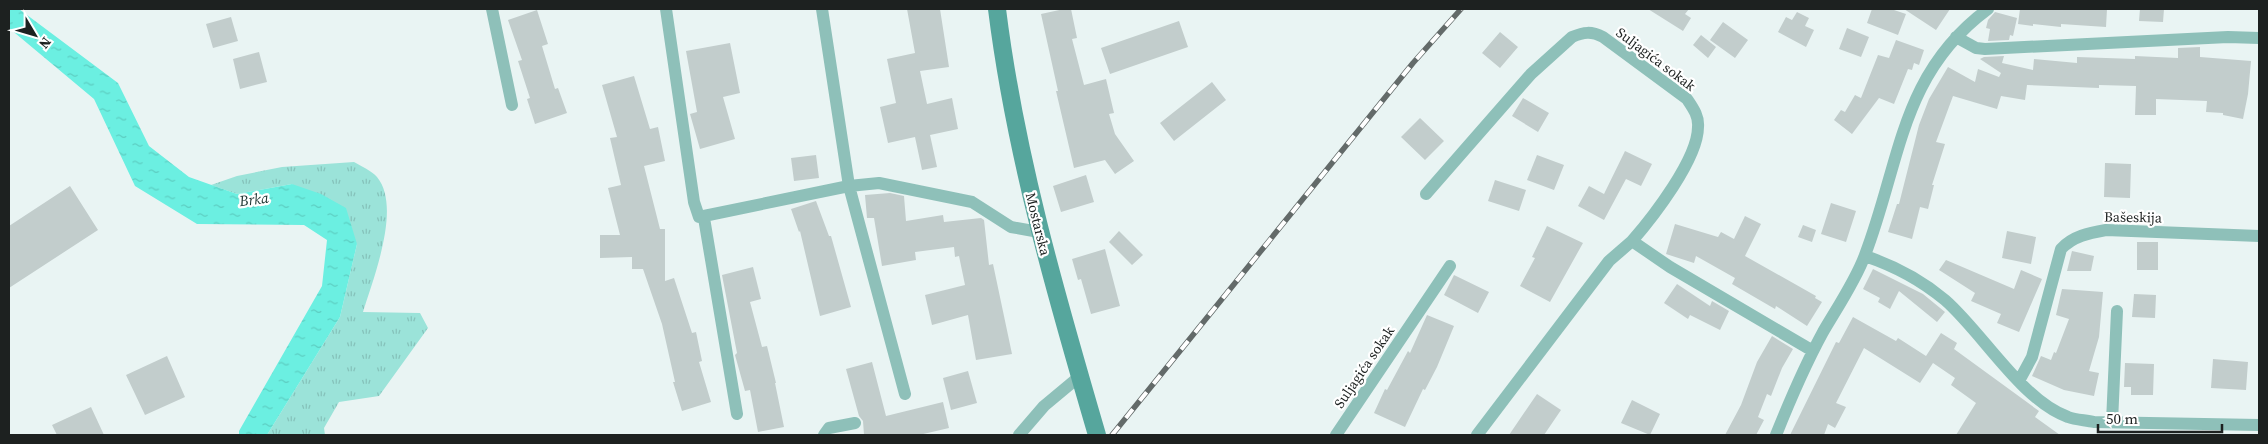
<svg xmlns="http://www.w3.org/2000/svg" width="2268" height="444" font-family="'Source Serif 4',serif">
	<defs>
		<pattern id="grass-tufts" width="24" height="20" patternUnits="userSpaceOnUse" patternTransform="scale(1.25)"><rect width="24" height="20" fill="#9be3d9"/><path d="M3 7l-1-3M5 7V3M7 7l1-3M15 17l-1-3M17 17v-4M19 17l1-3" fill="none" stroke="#85c2ba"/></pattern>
		<pattern id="water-ripples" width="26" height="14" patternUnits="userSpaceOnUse" patternTransform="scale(1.25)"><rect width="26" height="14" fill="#6befe1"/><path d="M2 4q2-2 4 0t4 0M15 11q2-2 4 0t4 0" fill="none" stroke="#5ccdc1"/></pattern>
	</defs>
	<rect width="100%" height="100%" fill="#e9f4f3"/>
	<path fill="url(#grass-tufts)" d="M354,162c7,4 18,9 23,15 25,30 -4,102 -14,135l57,1 8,15 -49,68 -40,6 -15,26 1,7h-58l73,-118 17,-73 -65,-60 -55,10 -26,-9 26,-9 45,-9z"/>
	<path fill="url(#water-ripples)" d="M9,9h10l99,74 31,63 40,31 48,17 55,-10 29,10 25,14 11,36 -17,73 -73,118h-28v-4l83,-145 5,-46 -23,-15 -107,-1 -62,-38 -41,-87 -85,-71z"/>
	<path fill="#c2cdcc" d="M907,9h33l9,58 -29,4 7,33 25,-6 6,31 -28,6 7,32 -15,3 -7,-33 -27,6 -8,-36 16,-4 -9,-44 28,-6z
		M1064,9h7l6,29 -5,1 12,46 22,-6 8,34 -5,1 6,20 19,27 -19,13 -10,-14 -31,8 -18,-77h2l-17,-77z
		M1648,9h41l-4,5 6,4 -8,13z
		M1872,9h19l15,5 -8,21 -31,-12z
		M1904,9h46l-14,21z
		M2020,9h87l-1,18 -45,-3v3l-28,-3v2l-15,-2z
		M2140,9h24l-1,13 -24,-1z
		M537,10l11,34 -6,2 13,43 3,-1 9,25 -32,11 -8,-25 3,-1 -12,-37 4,-1 -14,-40z
		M1797,12l12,6 -4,8 9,4 -8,17 -28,-15 8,-15 6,3z
		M1995,12l22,6 -4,18 -3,-1 -1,5 -21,1 2,-12 -4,-1 2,-8z
		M231,17l7,24 -25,7 -7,-24z
		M1179,21l9,26 -78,27 -9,-26z
		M1723,22l25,18 -13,18 -25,-18z
		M1847,28l22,9 -8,20 -22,-8z
		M1500,32l18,15 -18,21 -18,-15z
		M1701,35l15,12 -8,11 -15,-13z
		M1896,40l28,10 -5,15 -5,-2 -2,7 -4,-1 -14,35 -15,-6 -27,36 -18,-14 7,-10 4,2 10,-17 6,3 17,-43 11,3z
		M730,43l10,50 -17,4 12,42 -35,10 -10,-35 7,-2 -11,-61z
		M2200,47v10l51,4 -3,33 -5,25 -20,-4v-2l-17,-1 1,-11 -51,-2v16h-21l1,-29 -37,-1v3l-72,-3 -2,15 -24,-4 -4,13 -44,-13 -17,46 9,2 -13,41h2l-6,24 -8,-2 -8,32 -24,-7 9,-28h2l20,-79 10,-26 19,-32 27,15 3,-13 21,8 2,-4 -21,-14 4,-2 20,-1 -2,7 31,7 1,-11 43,4v-6l58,2v-3l43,2v-10z
		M259,52l8,30 -27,7 -7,-30z
		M634,76l16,53 8,-2 7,34 -21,5 16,63h5v52l9,-3 18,55 4,-1 6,29 -3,1 12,40 -29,9 -9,-29h2l-13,-58 -19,-55h-11v-12l-32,1v-23h20l-12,-47 13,-3 -11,-47 7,-1 -15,-52z
		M1212,82l14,18 -52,41 -14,-18z
		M1523,98l26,15 -11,19 -26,-16z
		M1420,118l24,23 -19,19 -24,-23z
		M1625,151l27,13 -11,22 -15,-7 -22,41 -26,-14 11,-20 15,8z
		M816,155l3,23 -25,3 -3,-23z
		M1537,155l27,10 -10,25 -27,-10z
		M2105,163l26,1 -1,34 -26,-1z
		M1086,175l8,27 -33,10 -8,-26z
		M1495,180l31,10 -7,21 -31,-10z
		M70,186l28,44 -89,58v-62z
		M890,193l14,3 2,25 37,-6 1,7 37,-4 3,2 5,45 4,-1 19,90 -36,6 -8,-45 -36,10 -7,-30 40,-10 -6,-29 -4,1 -1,-10 -39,5 1,8 -34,6 -8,-48h-7l-2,-23z
		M816,201l13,35h2l20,71 -31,9 -20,-85 -1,1 -8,-23z
		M1831,203l25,8 -10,31 -25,-8z
		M1745,216l16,8 -16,32 71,40 -1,2 7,4 -15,24 -31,-20 -1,3 -43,-25 3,-6 -39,-22 -2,7 -28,-9 9,-30 43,13 3,-5 13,7z
		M1803,225l13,5 -4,12 -14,-5z
		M1547,226l36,17 -33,59 -30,-16 15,-28 -3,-1z
		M1119,231l24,24 -11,10 -23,-23z
		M2007,231l29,6 -5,27 -29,-6z
		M2137,242h21v28h-21z
		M1105,249l15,57 -29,8 -10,-35 -3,1 -6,-21z
		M2072,251l22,5 -3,15h-24z
		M1946,260l68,29 7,-19 21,9 -23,53 -22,-9 4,-9 -30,-13 4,-8 -36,-23z
		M753,267l8,32 -11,3 12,45 5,-1 9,37h-1l9,44 -26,5 -8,-42 -5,1 -10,-36 2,-2 -15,-78z
		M1873,269l50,25 22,18 -8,10 -38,-31 -9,18 -12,-7 2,-4 -17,-9z
		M1454,275l35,17 -11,21 -34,-18z
		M1677,284l33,22 2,-5 17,10 -9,19 -30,-15 -2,4 -24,-16z
		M2062,289l41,3 -4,45 -10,34 10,2 -5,23 -30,-6 -32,-14 9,-20 10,4 3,-8 2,1 13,-34 -13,-4z
		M2134,294l22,1 -1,23 -23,-1z
		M1427,315l27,11 -17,41 -12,23 -2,-1 -18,38 -31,-14 11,-24 2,1 21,-39 2,2z
		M1853,317l43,24 2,-3 28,18 15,-23 16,10 -3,6 85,62 -4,6 25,18h-104l20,-32 -25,-18 4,-7 -22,-15 -13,20 -56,-35 -28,55 10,4 -11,21 -7,-4 -4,11h-34l46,-93 3,1z
		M1772,336l21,13 -11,19 -11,28 -4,-2 -9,23 6,3 -8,15h-31l16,-30 16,-43z
		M167,356l18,41 -40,18 -19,-40z
		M2213,359l35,3 -2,28 -35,-2z
		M872,362l14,54 57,-14 6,26 -30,7h-55l-1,-14 -4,-5 -13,-47z
		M2125,363l29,1 -1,31h-22v-8h-7z
		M968,371l9,32 -26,7 -8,-32z
		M1537,394l24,16 -17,25h-35z
		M1632,400l28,14 -10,21 -29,-12z
		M91,407l13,28h-47l-5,-10z"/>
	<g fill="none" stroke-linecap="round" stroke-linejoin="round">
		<path stroke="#8ec0b9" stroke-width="12" d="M492,9l20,96
			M666,9l28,193 5,15 150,-31 30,-3 93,19 39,25 28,5
			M822,9l27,177 56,208
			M1956,37l20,11 9,1 243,-12 31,1
			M1426,194l105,-120 41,-37c12,-5 19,-6 31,0l84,62c6,9 12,17 11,28 0,32 -45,90 -66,114
			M704,218l33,196
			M1865,256c30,10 55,23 80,44 37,32 77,101 123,117 8,3 18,3 26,5l165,3
			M2019,381l13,-24 29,-108c12,-13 28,-16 45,-19l153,6
			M2112,422l5,-111
			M824,435l5,-7 26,-5
			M1019,435l25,-29 36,-30
			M1336,435l114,-169
			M1477,435l132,-174 23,-20 38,26 143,84
			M1776,435c14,-35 29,-70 47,-103 14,-24 33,-52 42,-77 36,-94 35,-181 123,-246"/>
		<path stroke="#56a69d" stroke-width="18" d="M997,9c18,145 59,286 100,426"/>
		<g stroke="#636a69" stroke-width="5.5">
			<path id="rail" d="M1112,435l301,-372 48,-54"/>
		</g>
		<use href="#rail" stroke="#fff" stroke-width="4" stroke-dasharray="11" stroke-linecap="butt"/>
	</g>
	<g text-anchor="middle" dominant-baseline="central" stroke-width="4.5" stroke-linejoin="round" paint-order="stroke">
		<g font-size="14" fill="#1d2120" stroke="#fff">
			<text transform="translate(1656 59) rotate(37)">Suljagića sokak</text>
			<text transform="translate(2133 217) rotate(1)">Bašeskija</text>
			<text transform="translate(1038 224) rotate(76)">Mostarska</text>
			<text transform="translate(1364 367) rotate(-56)">Suljagića sokak</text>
		</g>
		<g font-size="15" font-style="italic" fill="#213835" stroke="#fff">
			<text transform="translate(254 199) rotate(-7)">Brka</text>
		</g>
	</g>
	<rect width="2268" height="444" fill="none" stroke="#1d2120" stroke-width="20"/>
	<g transform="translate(35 35) rotate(128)" stroke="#ffffff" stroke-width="4" paint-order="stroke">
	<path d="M0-4L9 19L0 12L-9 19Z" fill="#1d2120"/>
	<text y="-8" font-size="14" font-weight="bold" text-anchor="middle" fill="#1d2120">N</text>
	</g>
	<path d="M2098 424v8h124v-8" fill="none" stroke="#1d2120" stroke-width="2.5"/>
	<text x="2106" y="424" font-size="15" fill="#1d2120" stroke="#ffffff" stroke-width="4" paint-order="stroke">50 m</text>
</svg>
